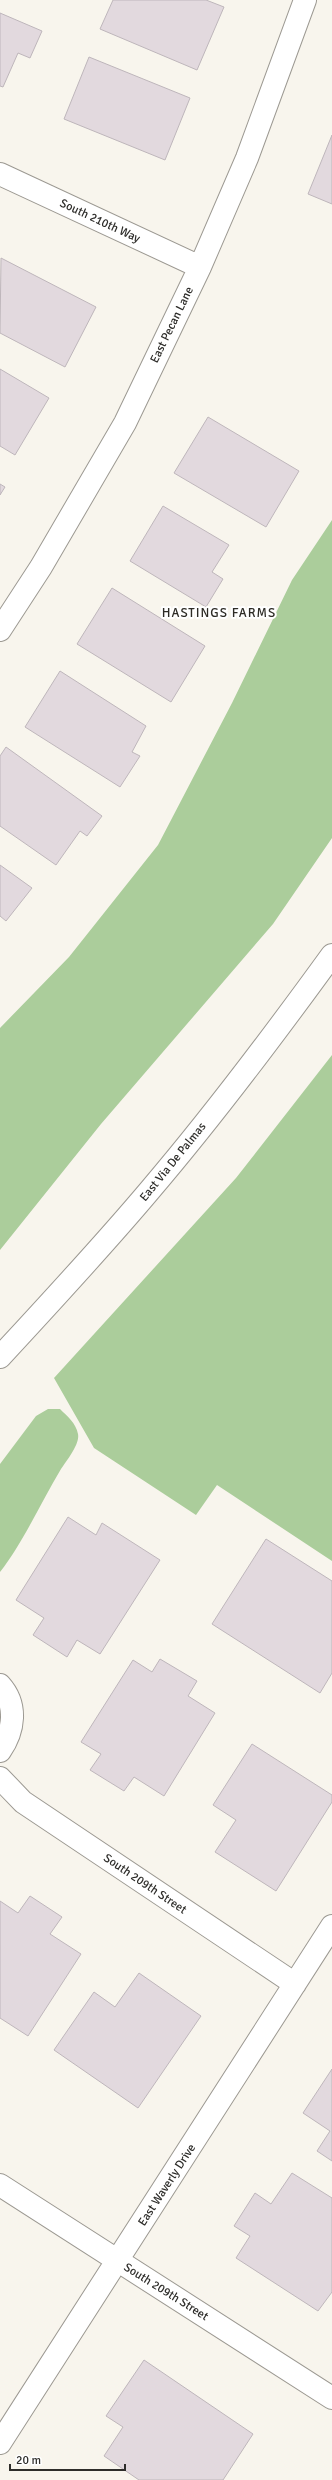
<svg xmlns="http://www.w3.org/2000/svg" width="332" height="2480" font-family="Signika,sans-serif">
	<rect width="100%" height="100%" fill="#f8f5ed"/>
	<path fill="#abcd9b" d="M332,520v318l-59,86 -172,200 -101,126v-222l69,-71 89,-112 74,-142 60,-123z
		M332,1055v506l-115,-76 -21,30 -102,-67 -40,-70 182,-200z
		M48,1409h12c7,7 16,14 18,25 2,10 -11,26 -17,35 -20,33 -38,74 -61,103v-108l36,-48z"/>
	<path fill="#e2d9de" stroke="#beb6bb" d="M113,0h93l18,7 -27,63 -97,-41z
		M0,13l42,18 -12,27 -12,-5 -15,34 -3,-1z
		M89,57l101,41 -25,62 -101,-41z
		M332,135v69l-24,-10z
		M1,258l95,49 -31,60 -65,-34z
		M0,369l49,29 -34,57 -15,-9z
		M208,417l91,54 -33,56 -92,-54z
		M0,484l5,3 -5,8z
		M163,506l66,39 -17,27 11,7 -17,28 -76,-46z
		M112,588l93,58 -34,56 -94,-58z
		M60,671l86,55 -14,26 8,4 -20,31 -95,-60z
		M6,747l96,69 -15,20 -7,-5 -24,34 -56,-39v-70z
		M0,865l32,23 -26,33 -6,-5z
		M68,1517l28,18 6,-12 58,37 -60,94 -23,-14 -10,17 -34,-22 11,-17 -28,-18z
		M266,1539l66,42v92l-12,20 -108,-69z
		M160,1659l37,22 -9,15 27,17 -51,83 -30,-19 -10,14 -34,-21 11,-16 -20,-12 52,-82 19,12z
		M252,1744l80,51v7l-56,89 -61,-39 21,-32 -23,-15z
		M30,1896l32,21 -12,17 31,20 -53,82 -28,-18v-117l18,12z
		M139,1973l62,43 -63,92 -84,-58 40,-58 21,15z
		M332,2069v92l-15,-10 13,-20 -27,-18z
		M292,2173l40,25v94l-14,19 -82,-53 14,-22 -16,-10 21,-33 16,11z
		M144,2360l109,74 -30,46h-84l-35,-24 19,-29 -17,-11z"/>
	<g fill="none" stroke-linecap="round" stroke-linejoin="round">
		<g stroke="#9c9992" stroke-width="24">
			<path id="minor" d="M0,174l200,93
				M0,630l41,-63 84,-144 75,-156 47,-109 58,-158
				M0,1357c51,-55 102,-110 150,-167 64,-75 124,-155 182,-235
				M0,1685c18,20 14,46 0,66
				M0,1778l23,24 272,182
				M0,2185l332,213
				M0,2443l332,-517"/>
		</g>
		<use href="#minor" stroke="#fff" stroke-width="22"/>
	</g>
	<g text-anchor="middle" dominant-baseline="central" stroke-width="4" stroke-linejoin="round" paint-order="stroke">
		<g font-size="12" fill="#2e2d2a" stroke="#fff">
			<text transform="translate(100 221) rotate(25)">South 210th Way</text>
			<text transform="translate(172 325) rotate(-64)">East Pecan Lane</text>
			<text transform="translate(173 1162) rotate(-51)">East Via De Palmas</text>
			<text transform="translate(145 1884) rotate(34)">South 209th Street</text>
			<text transform="translate(167 2185) rotate(-57)">East Waverly Drive</text>
			<text transform="translate(166 2292) rotate(32)">South 209th Street</text>
		</g>
		<g font-size="13" letter-spacing="1" fill="#2d2b25" stroke="#fff">
			<text x="219" y="613">HASTINGS FARMS</text>
		</g>
	</g>
	<path d="M10 2464v6h115v-6" fill="none" stroke="#2e2d2a" stroke-width="2"/>
	<text x="16" y="2464" font-size="12" fill="#2e2d2a" stroke="#ffffff" stroke-width="3" paint-order="stroke">20 m</text>
</svg>
